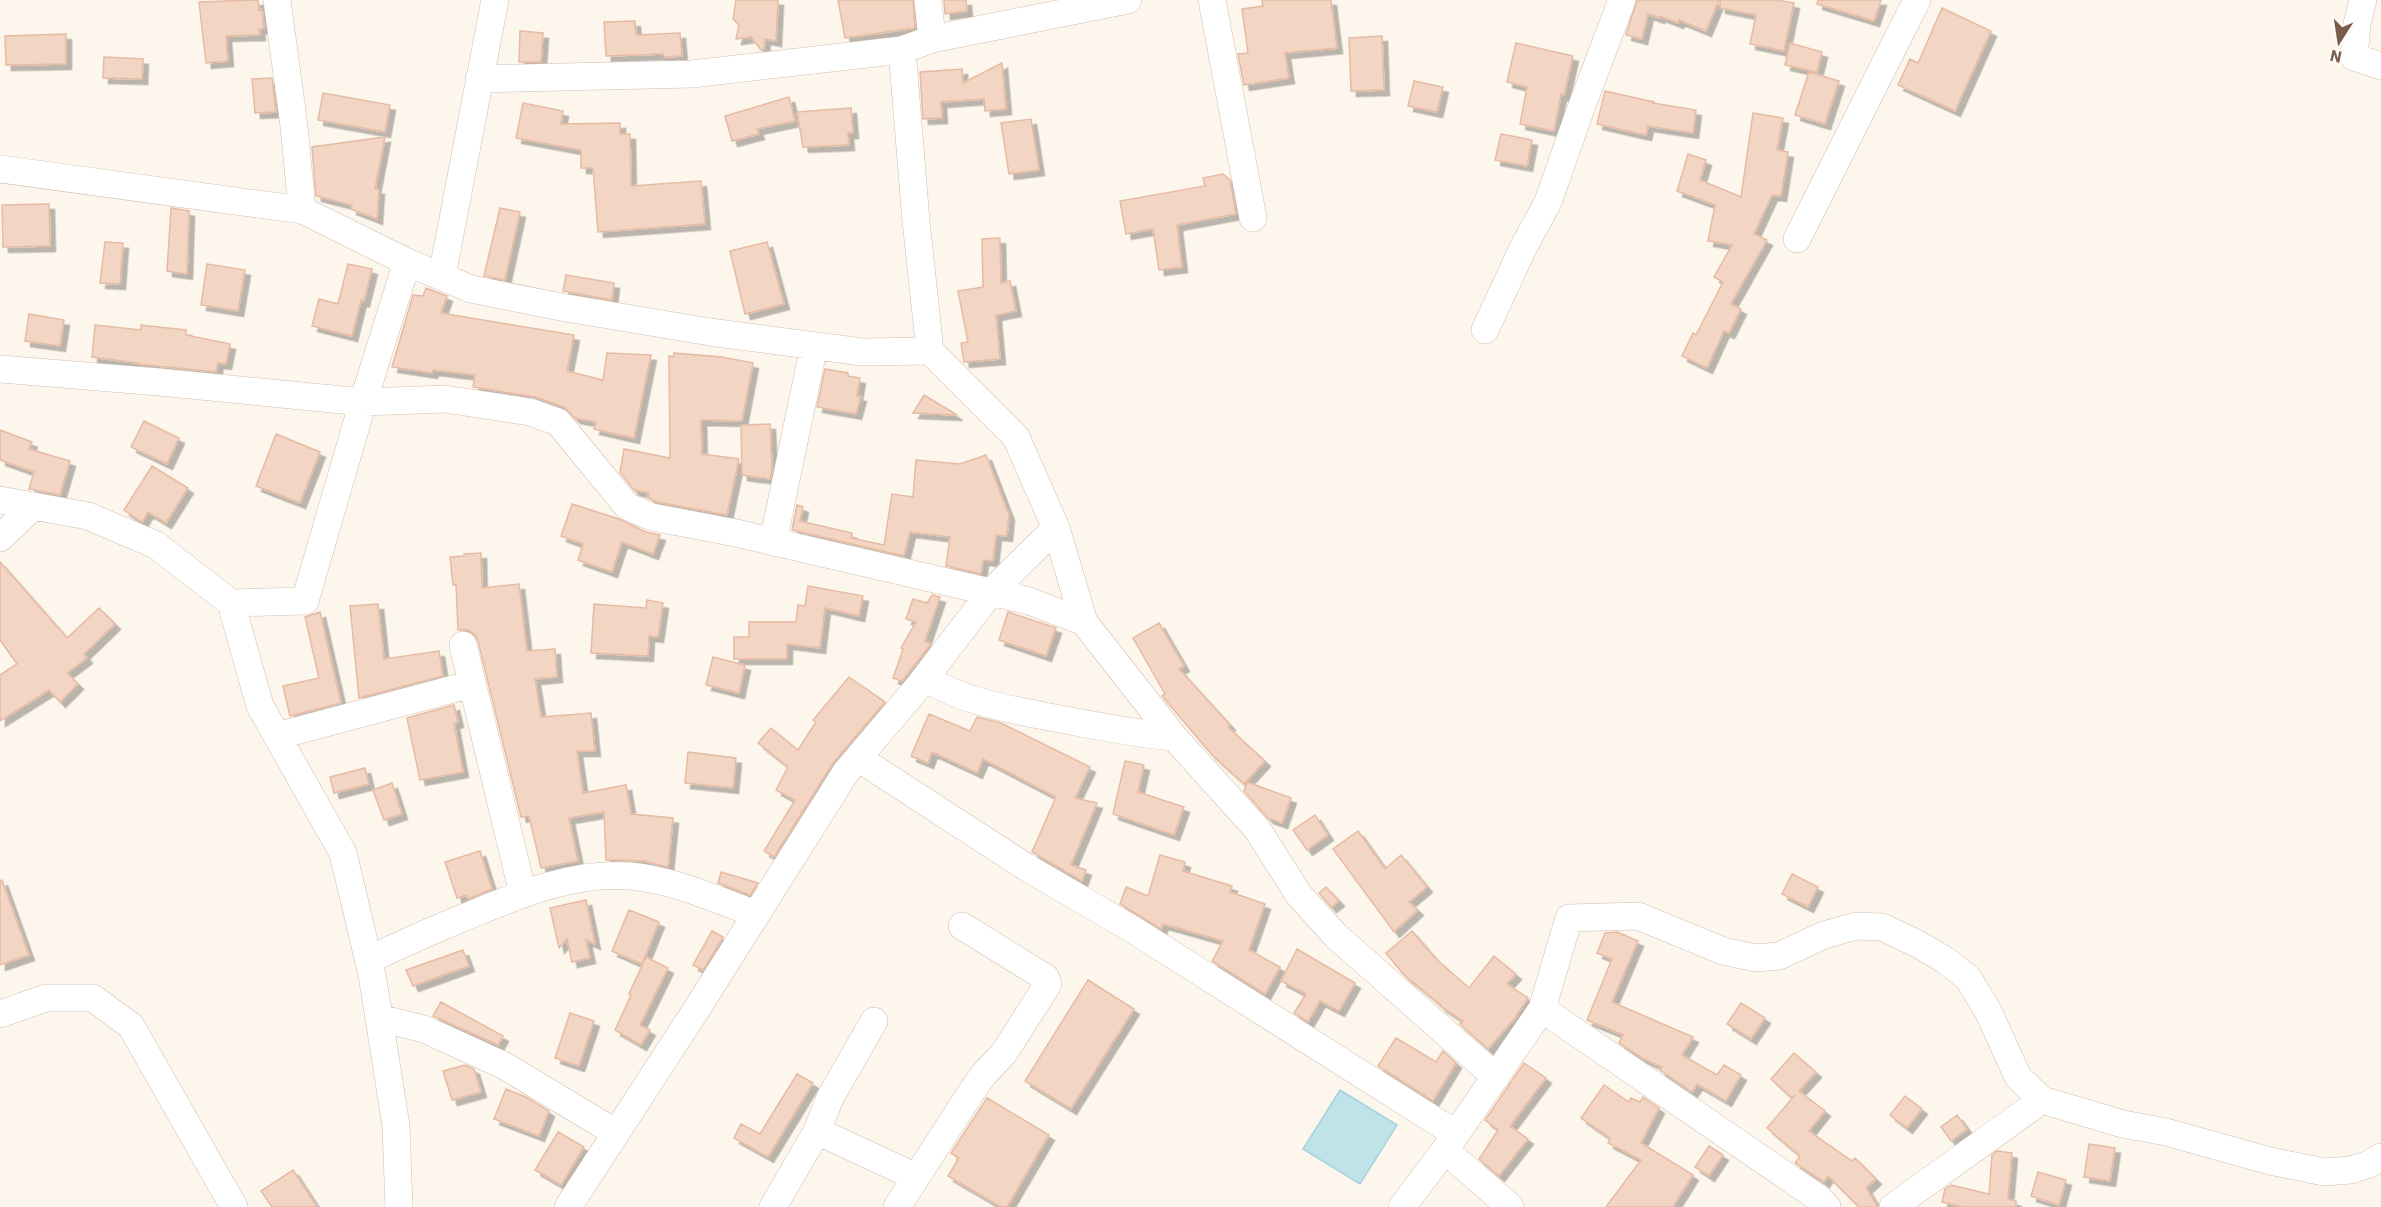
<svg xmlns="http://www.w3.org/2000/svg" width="2381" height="1207" font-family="'IBM Plex Sans',sans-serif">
	<defs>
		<filter id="shadow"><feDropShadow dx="5.5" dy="5.5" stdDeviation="0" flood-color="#0004"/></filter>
	</defs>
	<rect width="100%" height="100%" fill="#fdf6ec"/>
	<path fill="#bfe3e8" stroke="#a5d3da" stroke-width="1.5" d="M1340,1090l57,35 -37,59 -57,-35z"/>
	<path fill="#f3d5c3" stroke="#e6bba3" stroke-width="1.5" filter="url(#shadow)" d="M258,0l1,10 3,-1 2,19 -5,1 1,6 -34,1 2,25 -22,2 -7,-61z
		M736,0h42l-2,41 -11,-2 -1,11h-3l-10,-13 -15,2 3,-14 -6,-6z
		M838,0h75l2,28 -70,10z
		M944,0h22l1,11 -22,3z
		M1262,0h69l6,48 -52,5 4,25 -45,7 -6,-31 10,-1 -6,-44 21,-3z
		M1637,0h82l-13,31 -27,-11 -1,3 -18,-7 -1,2 -11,-4 -6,25 -16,-4z
		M1720,0h57l17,3 -10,48 -34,-7 6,-29 -36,-7z
		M1818,0h63l-7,21 -57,-17z
		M1942,8l49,23 -36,80 -57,-26 12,-26 8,4z
		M635,21l1,14 44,-2 2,23 -18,1 -1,-3 -57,2 -2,-34z
		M520,31l23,2 -2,29h-22z
		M66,34v30l-60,1 -1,-29z
		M1382,36l2,54 -33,1 -2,-53z
		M1516,43l57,13 -9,39 -3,-1 -7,37 -34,-7 7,-37 -20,-5z
		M1790,43l32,9 -5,20 -32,-7z
		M104,57l39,2 -1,20 -39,-1z
		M1002,63l4,46 -21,2 -1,-12 -43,3 1,16 -19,1 -3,-47 42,-3 1,14z
		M1809,72l30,9 -14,43 -30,-9z
		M272,78l4,34 -21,1 -3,-34z
		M1414,81l29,6 -6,25 -29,-6z
		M1605,91l49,11 -1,1 43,7 -3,23 -45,-7 -2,9 -49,-11z
		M323,93l67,12 -5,27 -67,-12z
		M789,97l6,24 -38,8 2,5 -27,7 -7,-25z
		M523,103l40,8 -2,13 59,-1v11h10l1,52 70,-5 4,43 -107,8 -5,-64h-12v-18l-65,-12z
		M851,108l2,25h-5l1,12 -46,2 -6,-35z
		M1753,113l30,5 -6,32 11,2 -7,44 -9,-1 -18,39 13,6 -36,64 10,5 -12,24 -5,-2 -17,37 -25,-12 11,-23 3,2 27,-53 -9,-5 18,-32 -24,-4 7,-36 -38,-14 11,-37 18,6 -6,20 41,17z
		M1031,119l8,51 -30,4 -8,-51z
		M1501,134l31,6 -5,26 -32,-6z
		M385,137l-10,52h4l-2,30 -26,-10 1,-4 -36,-9 -4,-49z
		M1223,174l7,6 6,34 -59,11 5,42 -23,3 -6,-41 -27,5 -6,-33 85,-15 -2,-8z
		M49,204l1,42 -47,1 -1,-42z
		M171,208l18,3 -2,63 -20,-3z
		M500,208l20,4 -15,68 -21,-4z
		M1000,238l1,45 9,-2 6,30 -20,4 4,44 -36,3 -3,-19 7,-1 -10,-51 25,-4 -1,-48z
		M105,242l18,1 -3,41 -20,-1z
		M767,242l17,62 -39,10 -15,-63z
		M207,264l38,6 -7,41 -37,-6z
		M348,264l24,5 -8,32 -3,-1 -9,36 -40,-10 7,-27 19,5z
		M566,275l48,8 -2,17 -49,-9z
		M426,288l21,8 -6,17 133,22 -7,36 36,9 4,-27 44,2 -17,83 -40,-9 2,-7 -21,-4 -11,-11 -29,-10 -62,-10 2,-12 -42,-5 -1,3 -40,-6 21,-72 10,1z
		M29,314l35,6 -4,26 -35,-5z
		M95,325l46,5v-5l45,5v5l44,9 -4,20 -8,-1 -2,9 -79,-8 1,-1 -46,-6z
		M674,353l48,4 31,6 -11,58 -41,-1 1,34 37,5 -12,56 -70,-13 -9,-4 1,-5 -15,-3 -14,-18 4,-23 46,9 -1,-102 4,1z
		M825,369l23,4v3l12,2 -3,18h4l-5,18 -39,-7z
		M924,395l33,20 -44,-2z
		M144,421l35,17 -12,26 -36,-17z
		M770,424l2,45 -2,10 -28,-4 -1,-50z
		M0,430l32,12 -3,7 41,12 -10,34 -31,-6 5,-17 -34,-12z
		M276,434l44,18 -20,51 -44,-17z
		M986,455l23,60 -2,21 -11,-1 -3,26 -10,-1 -2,14 -35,-8 4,-29 -40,-5 -6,24 -112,-26 5,-25 6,2 -3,14 52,12 -1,5 33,7 8,-51 21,3 3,-37 44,4z
		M152,466l36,22 -22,35 -18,-11 -6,10 -18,-12z
		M572,504l47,15 27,13 14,3 -7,19 -31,-12 -10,30 -34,-12 5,-16 -22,-8z
		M481,553l1,35 37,-4 8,67 28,-2 2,28 -22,2 6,38 50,-4 4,38h-18l6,42 43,-8 5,29 42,4 -5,49 -21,-5v-1l-41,-1 -2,-48 -35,6 9,43 -37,7 -12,-52 -8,1 -43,-176 -3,-6 -7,-5h-10l-2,-45h-3l-3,-28 14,-1v-2z
		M0,562l67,76 32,-30 16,16 -31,30 3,4 -20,15 11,11 -18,18 -11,-12 -49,31v-46l17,-11 -17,-24z
		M808,586l55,10 -4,20 -34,-8 -5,40 -33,-4v15h-53v-22h15v-15h47l2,-17 7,1z
		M932,595l8,2 -15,44 6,3 -29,37 -9,-3 10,-29 -2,-1 15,-26 -10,-3 7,-20 14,4z
		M647,600l16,3 -5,34 -9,-1 -1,20 -57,-3 3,-49 52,4z
		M378,604l6,55 55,-8 4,25 -84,22 -9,-92z
		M320,612l21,91 -51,13 -7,-30 36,-8 -14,-61z
		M1008,612l48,16 -10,28 -47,-16z
		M1159,623l25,43 -5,3 51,56 -2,2 37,34 -21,23 -32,-29 -50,-59 3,-2 -32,-56z
		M713,657l32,8 -6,28 -33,-8z
		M849,677l36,25 -52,61 -59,94 -10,-6 31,-51 -19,-10 12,-23 -30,-24 13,-15 27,22 18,-28 -3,-2z
		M454,705l4,17 -4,1 9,49 -43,8 -13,-62z
		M929,714l41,17 7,-14 24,6 89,44 -15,31 22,5 -26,62 15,5 -4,11 -50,-29 24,-55 -73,-38 -6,14 -45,-21 -4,11 -17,-7z
		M688,752l48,6 -3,30 -48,-5z
		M1125,761l19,4 -6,27 46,15 -10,28 -61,-21z
		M365,768l4,16 -35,9 -4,-16z
		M1247,782l44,16 -9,25 -14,-5 -24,-27z
		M392,783l10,31 -18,6 -11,-30z
		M1315,815l13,20 -21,15 -14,-20z
		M1358,831l27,38 16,-14 26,32 -18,15 9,8 -24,22 -61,-83z
		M480,851l12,38 -24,10 -1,-4 -10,3 -12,-36z
		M1160,855l25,7 -2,9 49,15 -2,6 35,12 -16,46 31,17 -15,27 -53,-33 11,-20 -60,-17 -2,5 -41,-25 6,-17 22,9z
		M721,872l37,11 -8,12 -32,-12z
		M1792,874l26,13 -10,20 -26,-13z
		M2,880l27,75 -29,10v-84z
		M1326,887l13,14 -8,6 -12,-14z
		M586,900l9,44 -9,-4 4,18 -18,4 -5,-23 -8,9 -9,-40z
		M629,910l30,12 -17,42 -30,-13z
		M712,931l11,6 -20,33 -10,-5z
		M1412,931l22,26 35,31 25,-32 22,18 -9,10 21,14 -13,20 -27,31 -28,-25 3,-3 -23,-15 1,-1 -37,-30 -18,-22z
		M1617,932l21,9 -26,61 81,35 -11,18 35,20 7,-10 17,10 -15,26 -29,-17 -5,8 -32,-22 2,-3 -20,-9 -23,-15 4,-8 -36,-15 25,-61 -15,-6 8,-20z
		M1297,949l58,34 -16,28 -19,-10 -12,21 -14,-9 12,-19 -25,-13z
		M463,950l6,16 -56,20 -7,-16z
		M646,957l22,11 -28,57 10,5 -9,15 -26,-15 16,-35 -2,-1z
		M1088,980l46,29 -63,100 -46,-28z
		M441,1002l62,34 -5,9 -65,-29z
		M1741,1003l24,15 -14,21 -24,-15z
		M570,1013l24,8 -15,45 -24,-8z
		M1396,1038l40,24 7,-11 13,12 -23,38 -55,-35z
		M1794,1053l22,19 -17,19 26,20 -16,20 43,30 3,-3 21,21 -10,9 12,19h-19l-31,-31 -4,6 -29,-19 5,-7 -33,-28 28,-33 -3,3 -21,-19z
		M1524,1063l22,15 -36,48 18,13 -29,37 -20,-17 19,-29 -13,-10z
		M465,1065l9,4 7,23 -29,8 -9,-29z
		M797,1074l16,9 -45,74 -34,-19 7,-14 19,10z
		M1604,1085l25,17 2,-4 9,4 3,-5 16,11 -18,35 52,32 -20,32h-67l35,-47 -33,-17 2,-5 -29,-20z
		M506,1089l20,8 23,14 -10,25 -45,-17z
		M1905,1096l17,13 -15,19 -17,-13z
		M987,1098l62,37 -42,72h-6l-53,-31 11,-18 -8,-5z
		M1957,1115l10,14 -16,12 -10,-14z
		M558,1132l26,15 -23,38 -26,-15z
		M2089,1144l26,4 -5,33 -26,-4z
		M1709,1146l14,9 -14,21 -14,-9z
		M1997,1151l15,2 -4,46 8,2v6h-54l-20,-5 3,-13 6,-4 38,9 3,-39z
		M293,1170l24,37h-45l-11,-16z
		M2038,1172l28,8 -7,25 -28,-9z"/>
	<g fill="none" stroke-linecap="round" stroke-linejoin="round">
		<g stroke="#d1beb0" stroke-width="28">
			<path id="minor" d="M277,0l17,126 8,84 105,52 64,27 90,18 149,25 152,20 68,-1
				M928,0l4,39
				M1212,0l41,218
				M2363,0l-6,24 -3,33 27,9
				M902,50l14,171 14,130 86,86 40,91 28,94 90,115 83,92 42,66 37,41 160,141
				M479,79l213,-5 210,-24 30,-11 196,-39
				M0,169l302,41
				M1797,239l120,-239
				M442,276l53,-276
				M1485,330l38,-82 25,-46 32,-91 42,-111
				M0,369l159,13 204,20 82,-3 85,13 28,10 69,84 25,11 84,16 293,68 55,21
				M0,500l88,16 68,29 75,58 29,103 83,147 29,122 7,43 17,108 3,81
				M0,538l34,-32
				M773,542l41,-196
				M231,603l74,-2 58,-199 44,-140
				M463,645l60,249
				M925,678c40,25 89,32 135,41 38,7 75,15 114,18
				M277,736l195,-52
				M858,758l168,109 106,62 324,205
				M369,960c30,-15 60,-28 91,-41 54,-22 111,-48 170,-43 44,4 85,23 126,38
				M1542,1009l275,188 10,10
				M0,1014l46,-16h47l38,28 103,181
				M379,1018l45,11 81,37 111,67
				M817,1131l99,46
				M1445,1150l65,57
				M568,1207l130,-200 148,-235 72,-85 72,-94 66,-65
				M773,1207l44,-76 13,-33 44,-77
				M897,1207l75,-116 12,-17 20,-21 44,-69 -2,-6 -84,-52
				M1402,1207l43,-57 97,-141 27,-91 69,-2 85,35 33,7 23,-2 45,-21 32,-9 26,1 36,17 27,16 23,18 20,33 30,66 24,23 81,24 43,8 104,29 54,11 27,-2 18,-6 12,-7
				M1893,1207l149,-107"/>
		</g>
		<use href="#minor" stroke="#fff" stroke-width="27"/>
	</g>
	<g transform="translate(2339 42) rotate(192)" stroke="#fffaf3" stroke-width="4.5" paint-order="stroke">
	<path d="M0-4.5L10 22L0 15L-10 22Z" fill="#7a5c4d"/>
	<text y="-9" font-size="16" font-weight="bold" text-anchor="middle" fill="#7a5c4d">N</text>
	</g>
</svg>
